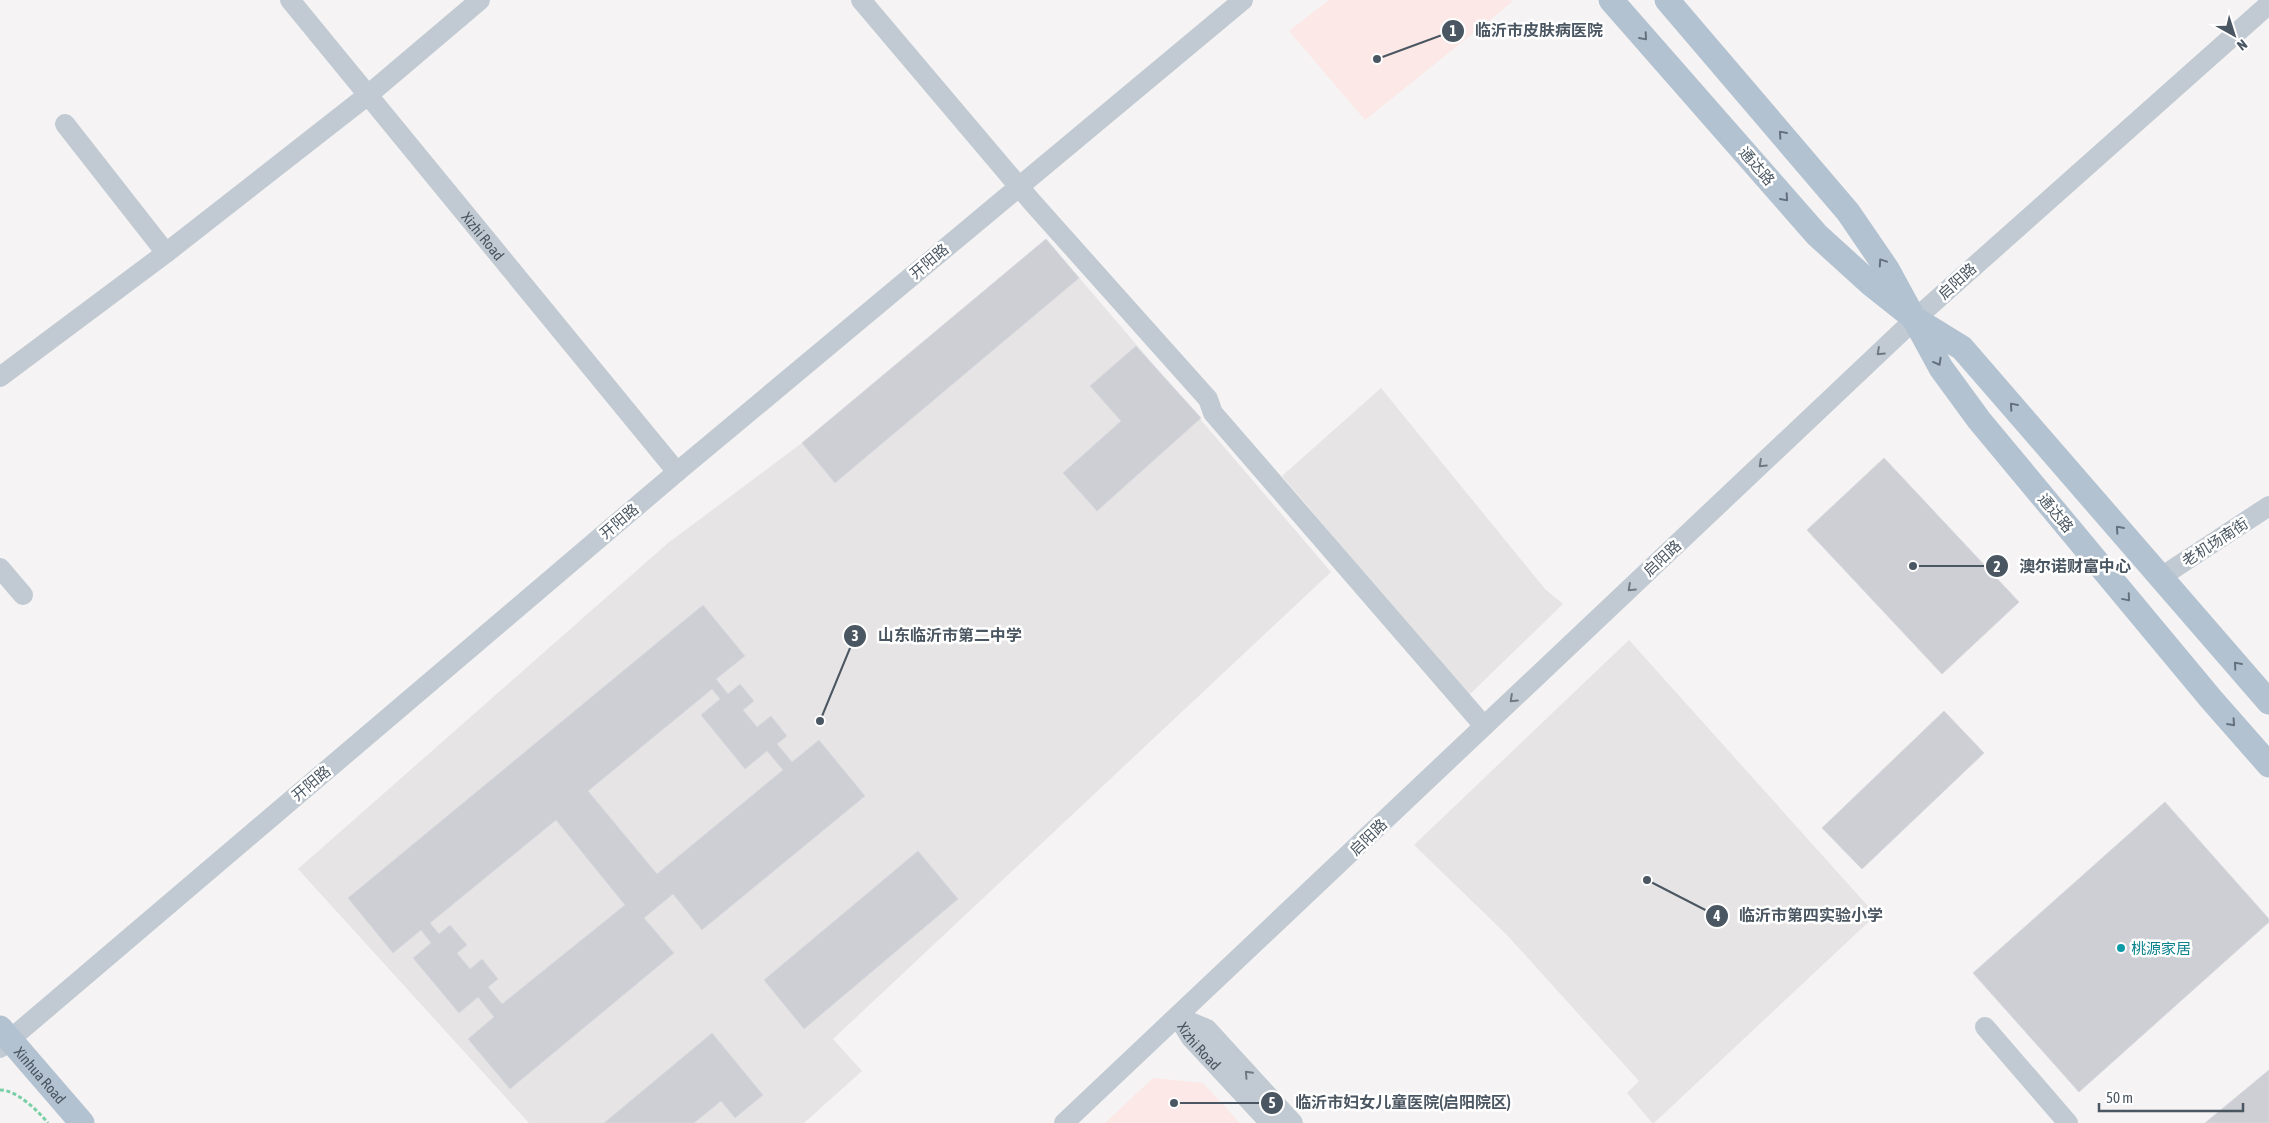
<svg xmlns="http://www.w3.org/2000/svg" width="2269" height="1123" font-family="'Asap Condensed','Noto Sans SC',sans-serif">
	<rect width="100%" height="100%" fill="#f5f3f3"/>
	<path fill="#e6e4e5" d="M1046,239l285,333 -498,467 29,32 -58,52h-275l-231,-254 370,-326 134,-100z
		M1381,388l164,201 18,15 -95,92 -186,-220z
		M1629,640l247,275 -222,208h-2l-25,-30 12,-12 -132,-146 -93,-90z"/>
	<path fill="#fce8e6" d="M1329,0h182l1,2 -147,118 -76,-89z
		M1153,1078l50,5 37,40h-135z"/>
	<path fill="#cdcfd5" stroke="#d7d9de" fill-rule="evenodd" d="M1046,239l33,39 -244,205 -33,-40z
		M1136,346l65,72 -104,93 -34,-38 58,-52 -31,-35z
		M1884,458l135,144 -77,72 -135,-144z
		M703,605l42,51 -29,23 12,15 12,-10 14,17 -11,9 14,17 14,-11 16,20 -10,8 15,18 27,-22 46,56 -163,134 -29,-36 -29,24 30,35 -164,136 -42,-50 26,-22 -16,-20 -19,16 -46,-55 18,-15 -10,-13 -28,23 -45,-55zM712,689l8,10 -19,16 44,54 22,-18 16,19 -126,104 -69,-83zM556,820l69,85 -123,99 -14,-17 10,-8 -16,-20 -12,10 -13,-16 10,-8 -17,-20 -11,9 -9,-11z
		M1944,711l40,42 -122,116 -40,-41z
		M2165,802l104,117v3l-190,170 -106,-119z
		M918,851l40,48 -154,130 -40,-49z
		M712,1033l51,62 -28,23 -14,-17 -27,22h-90z
		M2269,1070v53h-64z"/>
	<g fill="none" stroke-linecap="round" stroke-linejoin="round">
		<path stroke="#7ad0a6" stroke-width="3" stroke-dasharray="4 2.5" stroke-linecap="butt" d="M0,1090c17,0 38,21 48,33"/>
		<g stroke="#c1cad2" stroke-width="20">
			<path id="s1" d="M290,0l387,472"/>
			<path d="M861,0l171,202 176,197 5,14 271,313"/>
			<path d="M65,124l101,129"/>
			<path d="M0,377l166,-124 202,-158 112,-95"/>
			<path d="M0,568l23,27"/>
			<path d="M2161,577l108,-71"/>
			<path d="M1178,1017l29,12 86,94"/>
			<path id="s2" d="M1178,1017l13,21 79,85"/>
			<path d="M1985,1027l83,96"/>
			<path d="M0,1048l677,-576 566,-472"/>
			<path d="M1064,1123l851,-804 354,-315"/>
		</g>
		<g stroke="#b3c2d1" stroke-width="25">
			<path d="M1611,0l206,235 54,49 44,35 47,29 307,354"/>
			<path d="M1667,0l181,212 39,57 54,99 38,52 232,279 58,66"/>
			<path id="s3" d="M0,1028l82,95"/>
		</g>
	</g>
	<defs><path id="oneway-chevron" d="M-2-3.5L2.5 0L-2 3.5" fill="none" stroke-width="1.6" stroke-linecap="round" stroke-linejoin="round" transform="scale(1.25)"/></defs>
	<g stroke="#64717d">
		<use href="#oneway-chevron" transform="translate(1644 37) rotate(49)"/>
		<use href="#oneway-chevron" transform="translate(1782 134) rotate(-131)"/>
		<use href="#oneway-chevron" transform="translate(1785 198) rotate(49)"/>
		<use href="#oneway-chevron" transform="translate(1882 262) rotate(-124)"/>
		<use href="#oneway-chevron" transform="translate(1938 362) rotate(61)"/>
		<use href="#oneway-chevron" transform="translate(2013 406) rotate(-131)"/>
		<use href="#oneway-chevron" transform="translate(2119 529) rotate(-131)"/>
		<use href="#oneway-chevron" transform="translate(2127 598) rotate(50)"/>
		<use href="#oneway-chevron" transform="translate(2237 665) rotate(-131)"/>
		<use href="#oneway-chevron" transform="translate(2232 723) rotate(48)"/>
	</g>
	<g stroke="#6e7983">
		<use href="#oneway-chevron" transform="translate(1880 352) rotate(137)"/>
		<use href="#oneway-chevron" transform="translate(1762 464) rotate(137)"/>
		<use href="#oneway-chevron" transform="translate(1631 588) rotate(137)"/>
		<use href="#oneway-chevron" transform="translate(1513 699) rotate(137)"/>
		<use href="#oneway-chevron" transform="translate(1248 1074) rotate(-133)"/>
	</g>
	<circle fill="#0f9aa8" stroke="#fff" stroke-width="2" cx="2121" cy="948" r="5"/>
	<g text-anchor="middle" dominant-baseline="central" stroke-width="5" stroke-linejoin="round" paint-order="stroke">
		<g font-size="15" fill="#4a5661" stroke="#fff">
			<text transform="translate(1757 166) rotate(49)">通达路</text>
			<text stroke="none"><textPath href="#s1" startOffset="305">Xizhi Road</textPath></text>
			<text transform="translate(929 261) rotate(-40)">开阳路</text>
			<text transform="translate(1957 281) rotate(-42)">启阳路</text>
			<text transform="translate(2056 513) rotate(50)">通达路</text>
			<text transform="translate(619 521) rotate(-40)">开阳路</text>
			<text transform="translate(2215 542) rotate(-33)">老机场南街</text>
			<text transform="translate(1662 558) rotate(-43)">启阳路</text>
			<text transform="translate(311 783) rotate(-40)">开阳路</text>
			<text transform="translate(1368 837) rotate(-44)">启阳路</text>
			<text stroke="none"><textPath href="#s2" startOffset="36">Xizhi Road</textPath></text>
			<text stroke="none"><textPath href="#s3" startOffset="62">Xinhua Road</textPath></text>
		</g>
		<g font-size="15" fill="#0d838f" stroke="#fff" text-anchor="start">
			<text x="2131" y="948">桃源家居</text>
		</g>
	</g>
	<path fill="none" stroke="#4a5661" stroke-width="2" d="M1377 59L1453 31M1913 566L1997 566M820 721L855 636M1647 880L1717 916M1174 1103L1272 1103"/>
	<g fill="#4a5661" stroke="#fff" stroke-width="2">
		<circle cx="1377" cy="59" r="5"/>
		<circle cx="1913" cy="566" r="5"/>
		<circle cx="820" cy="721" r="5"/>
		<circle cx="1647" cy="880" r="5"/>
		<circle cx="1174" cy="1103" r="5"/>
		<circle cx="1453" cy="31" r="12"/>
		<circle cx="1997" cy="566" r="12"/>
		<circle cx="855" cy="636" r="12"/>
		<circle cx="1717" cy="916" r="12"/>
		<circle cx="1272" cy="1103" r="12"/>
	</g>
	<g font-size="15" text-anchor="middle" font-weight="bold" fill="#fff">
		<text x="1453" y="36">1</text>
		<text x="1997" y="572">2</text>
		<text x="855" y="641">3</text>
		<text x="1717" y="921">4</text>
		<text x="1272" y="1108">5</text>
	</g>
	<g font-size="16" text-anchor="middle" font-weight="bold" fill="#4a5661" stroke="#fff" stroke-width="5" stroke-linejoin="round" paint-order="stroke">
		<text x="1539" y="36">临沂市皮肤病医院</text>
		<text x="2075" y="572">澳尔诺财富中心</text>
		<text x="950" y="641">山东临沂市第二中学</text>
		<text x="1811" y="921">临沂市第四实验小学</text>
		<text x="1403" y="1108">临沂市妇女儿童医院(启阳院区)</text>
	</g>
	<g transform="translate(2234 35) rotate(141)" stroke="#ffffff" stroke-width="4" paint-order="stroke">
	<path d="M0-4L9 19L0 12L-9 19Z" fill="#4a5661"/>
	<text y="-8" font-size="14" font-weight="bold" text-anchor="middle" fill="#4a5661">N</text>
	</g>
	<path d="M2099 1103v8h144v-8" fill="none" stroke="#4a5661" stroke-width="2.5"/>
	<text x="2106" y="1103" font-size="15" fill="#4a5661" stroke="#ffffff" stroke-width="4" paint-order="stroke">50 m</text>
</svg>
